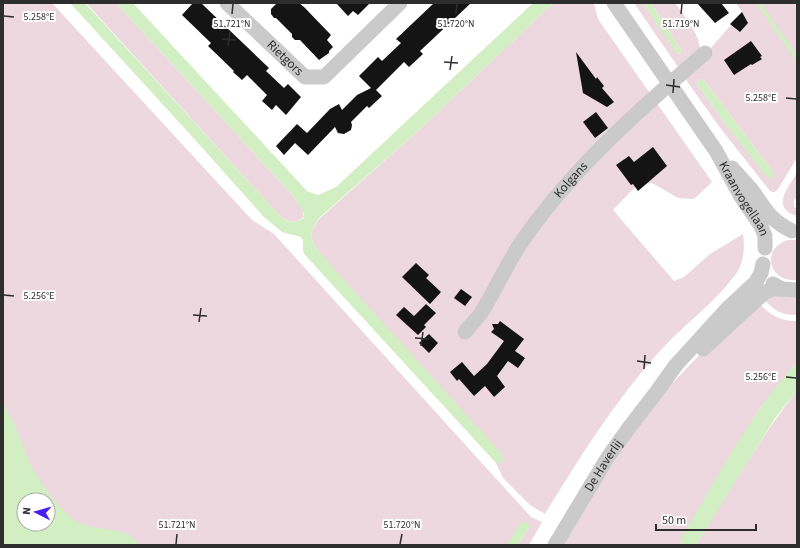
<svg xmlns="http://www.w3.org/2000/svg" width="800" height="548" font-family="'Source Sans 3',sans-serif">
	<rect width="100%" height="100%" fill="#fff"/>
	<path fill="#ecd8de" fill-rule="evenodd" d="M3,3h49l200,217 22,14 257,283 11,5 -13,23h-11l12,-19 -15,19h-512zM24,500h24v24h-24z
		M86,3h30l178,194 8,12 2,8c-9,7 -15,6 -24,-1z
		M553,3h41l4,16 114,163 -18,17 -16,-1 -26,-15 -16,3 -23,24 61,71 10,-4 26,-23 33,-20c2,13 1,29 -7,40 -22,30 -53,51 -77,78 -44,49 -80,106 -114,162l-15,-9 -27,-27 -7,-15h4l-182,-212c-9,-16 -9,-17 1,-32l101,-90z
		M634,3h9l34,50 3,1 2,-3 -31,-48h24c7,10 31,38 23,50 -3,5 -15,10 -20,14z
		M736,3h61v155l-19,31c-2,3 -4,4 -8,2l-49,-62 -35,-49v-3l56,-65zM700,79h3l70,93 -47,-47 -29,-41z
		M797,173v25l-3,2v7l3,1v8c-27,-8 -9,-28 0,-43z
		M788,240h9l-1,40c-28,2 -35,-32 -8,-40z
		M769,295l28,1v19c-18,0 -22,-5 -34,-16z
		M759,303c11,12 21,18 38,18v41l-36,45 -27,42 -53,91 1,1 -3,4h-118l17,-28 53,-81 31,-42 45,-47z
		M797,390v155h-101c32,-53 64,-106 101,-155z"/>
	<path fill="#d2eec3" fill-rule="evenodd" d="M70,3h15l195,213c9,7 14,8 24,2v-4l-10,-17 -178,-194h17l174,188 11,4 18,-8 197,-184h20l-133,126 -101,89c-10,16 -10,17 -1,33l184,203 1,7 -3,2h-4l-191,-208 -2,-4v-11l-2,-3 -19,-5 -18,-15 -67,-75z
		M643,3h8l31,48v2l-5,1z
		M700,79h3l70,93v4l-3,3 -3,-2 -41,-52 -29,-41z
		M797,362v28l-21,27 -26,41 -54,87h-17l3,-4 -2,-1c35,-58 71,-128 117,-178z
		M3,404c12,18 17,34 24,53 8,19 30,50 46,62 19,15 54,4 66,26h-136zM24,500h24v24h-24z
		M525,522l5,4 -12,19h-11l13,-22z"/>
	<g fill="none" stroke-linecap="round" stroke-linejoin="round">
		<path stroke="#d2eec3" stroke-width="4" d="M758,3l39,56"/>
	</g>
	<path fill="#141414" d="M193,3h8l68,65 -3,3 18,17 4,-4 13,13 -15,18 -10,-10 -4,5 -10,-9 5,-6 -20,-20 -5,5 -9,-8 1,-1 -26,-25 3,-3 -29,-28z
		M277,3h22l5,4 27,28 -4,5 6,7 -4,4v2l-10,7 -19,-20h-5l-3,-3v-3l-16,-16h-2l-3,-4v-5z
		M336,3h34l-12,12 -5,-4 -5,5z
		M434,3h37l-51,48 3,3 -14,13 -5,-5 -28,28 6,6 -13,12 -2,-2 -16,16 1,3 -1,5 -7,4 -6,-1 -3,-6 -27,28 -13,-12 -11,12 -8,-9 21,-22 10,9 23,-24 9,-5 3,6 15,-15 14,-7 -12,-12 19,-19 4,4 19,-18 -5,-4z
		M697,3h24l8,10 -14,10z
		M742,12l6,11 -8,9 -10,-8z
		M751,41l11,15 -2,1 2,2 -10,6 -1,-1 -17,11 -10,-15z
		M576,52l20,27 1,-2 7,9 -2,2 12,14 -7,5 -24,-14z
		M596,112l12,16 -13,10 -12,-16z
		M653,147l14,19 -29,25 -5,-7 -2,1 -15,-20 13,-9 5,6z
		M416,263l13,12 -3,3 15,14 -11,12 -28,-27z
		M461,289l11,8 -7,9 -11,-8z
		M426,304l10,9 -12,12 2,2 -8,8 -22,-20 8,-8 10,9z
		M500,321l24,18 -9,12 10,7 -7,10 -10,-7 -11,15 8,11 -11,10 -9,-11 -11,10 -15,-17 -2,2 -7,-9 12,-10 12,14 13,-12 17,-23 -13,-9 3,-3 -2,-5h6z
		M429,334l9,9 -9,10 -10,-10z"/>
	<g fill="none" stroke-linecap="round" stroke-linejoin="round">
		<g stroke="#cacaca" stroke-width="15">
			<path id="s1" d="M227,3l78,74h19l76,-74"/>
			<path id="s2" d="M614,3l102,148 24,44 21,31 4,10v12"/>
			<path d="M732,168c6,7 13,14 19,21 15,20 17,30 41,42"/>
			<path d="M773,284l9,5 15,1"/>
			<path id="s3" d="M465,332c6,-8 15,-15 19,-24 14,-23 25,-49 41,-71 50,-71 115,-128 180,-184"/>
			<path d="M703,349l62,-57 8,-3h9"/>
			<path id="s4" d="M555,545l53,-88 20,-28 30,-39 18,-25 51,-56 29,-27 5,-9 2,-9"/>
		</g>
	</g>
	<path fill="none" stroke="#2d2d2d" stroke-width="1.5" d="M232,14l1,-10M456,14l1,-10M681,14l1,-10M4,16l10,1M222,39l14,1M228,46l2,-14M444,62l14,1M450,70l2,-14M666,85l14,2M673,93l1,-14M786,98l10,1M4,295l10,1M193,315l14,1M199,322l2,-14M415,338l14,1M421,346l2,-14M637,361l14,2M644,369l1,-14M786,377l10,1M176,544l1,-10M400,544l2,-10"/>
	<g text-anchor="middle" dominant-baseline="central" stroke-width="4" stroke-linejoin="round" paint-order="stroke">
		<g font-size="13" fill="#2d2d2d" stroke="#fff">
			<text stroke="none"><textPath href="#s1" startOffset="80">Rietgors</textPath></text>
			<text stroke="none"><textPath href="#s3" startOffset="186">Kolgans</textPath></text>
			<text stroke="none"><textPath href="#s2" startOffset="235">Kraanvogellaan</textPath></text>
			<text stroke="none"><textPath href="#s4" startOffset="93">De Haverlij</textPath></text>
		</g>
	</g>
	<g font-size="10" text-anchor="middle" fill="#2d2d2d" stroke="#fff" stroke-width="4" stroke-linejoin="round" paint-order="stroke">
		<text x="39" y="20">5.258°E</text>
		<text x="232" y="27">51.721°N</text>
		<text x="456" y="27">51.720°N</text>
		<text x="681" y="27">51.719°N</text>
		<text x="761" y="101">5.258°E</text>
		<text x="39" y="299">5.256°E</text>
		<text x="761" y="380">5.256°E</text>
		<text x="177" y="528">51.721°N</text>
		<text x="402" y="528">51.720°N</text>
	</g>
	<rect width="800" height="548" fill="none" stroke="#2d2d2d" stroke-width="8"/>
	<g transform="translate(36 512) rotate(276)"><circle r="19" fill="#ffffff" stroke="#ababab"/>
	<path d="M0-3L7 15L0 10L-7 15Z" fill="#461ff4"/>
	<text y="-6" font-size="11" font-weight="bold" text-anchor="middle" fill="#2d2d2d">N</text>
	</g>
	<path d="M656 524v6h100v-6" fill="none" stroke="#2d2d2d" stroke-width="2"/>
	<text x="662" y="524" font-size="12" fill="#2d2d2d" stroke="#ffffff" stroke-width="3" paint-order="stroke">50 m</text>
</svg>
